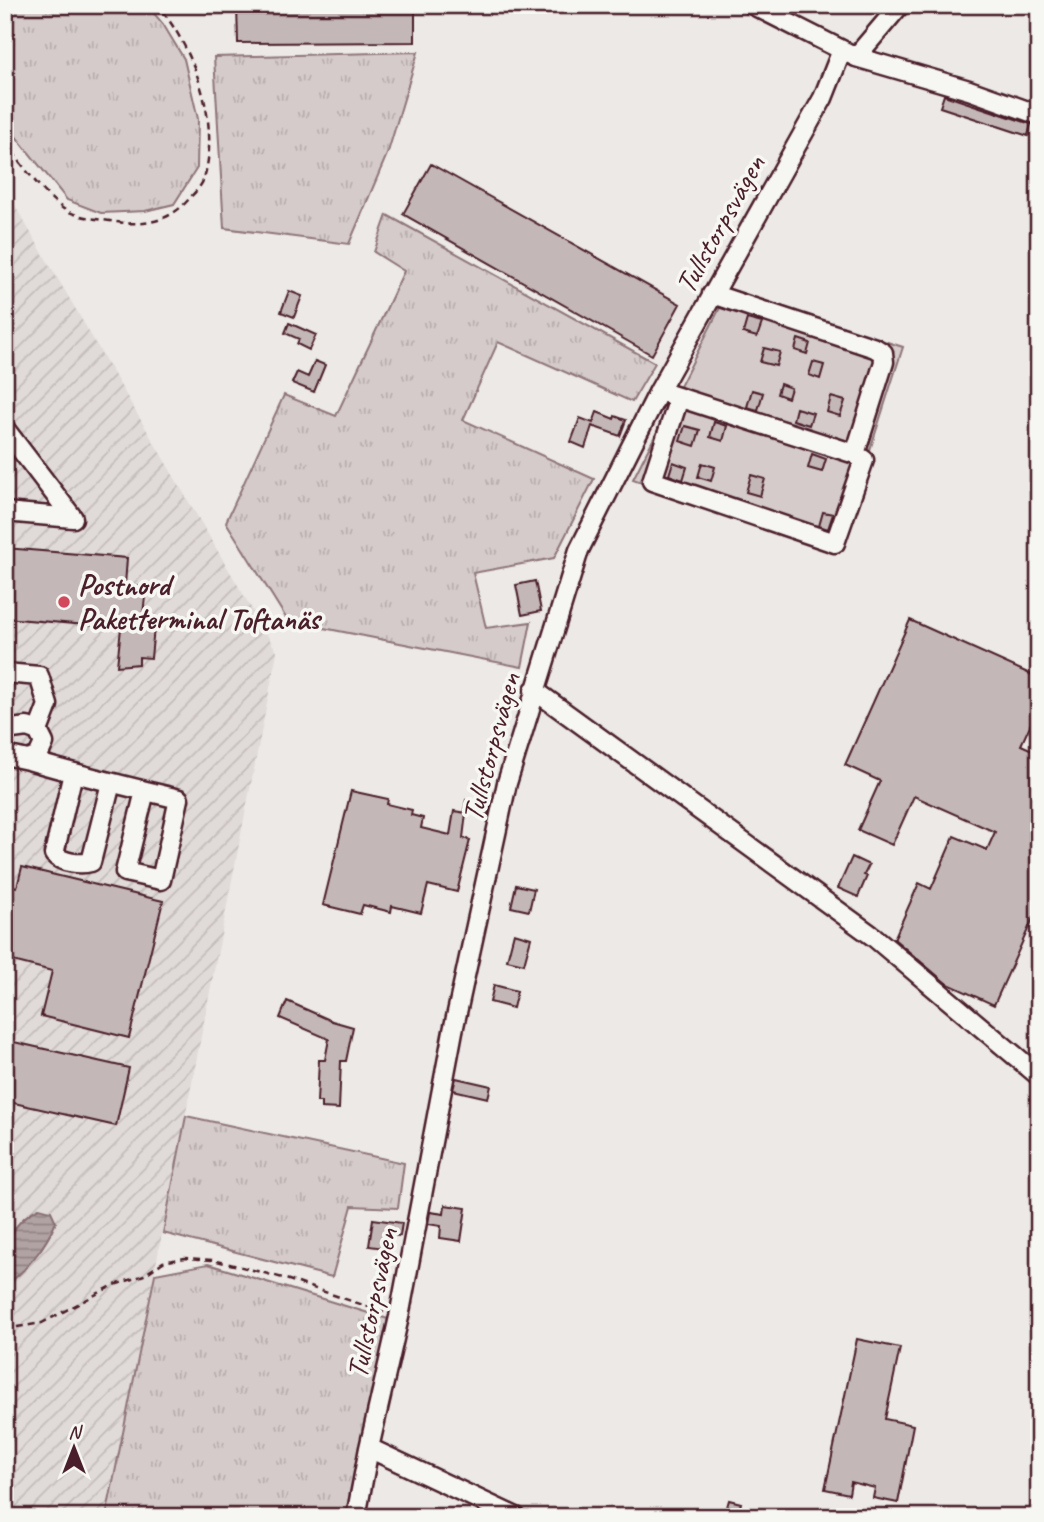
<svg xmlns="http://www.w3.org/2000/svg" width="1044" height="1522" font-family="Caveat,sans-serif">
	<defs>
		<pattern id="industrial-furrows" width="10" height="10" patternUnits="userSpaceOnUse" patternTransform="scale(1.75)"><rect width="10" height="10" fill="#e0dad8"/><path d="M-1 1l2-2M0 10L10 0M9 11l2-2" fill="none" stroke="#c2bbba"/></pattern>
		<pattern id="grass-tufts" width="24" height="20" patternUnits="userSpaceOnUse" patternTransform="scale(1.75)"><rect width="24" height="20" fill="#d4cbca"/><path d="M3 7l-1-3M5 7V3M7 7l1-3M15 17l-1-3M17 17v-4M19 17l1-3" fill="none" stroke="#b8aeae"/></pattern>
		<pattern id="water-rules" width="6" height="5" patternUnits="userSpaceOnUse" patternTransform="scale(1.75)"><rect width="6" height="5" fill="#b1a2a3"/><path d="M0 2.5h6" fill="none" stroke="#928385"/></pattern>
	</defs>
	<rect width="100%" height="100%" fill="#ece9e6"/>
	<filter id="ink" filterUnits="userSpaceOnUse"><feTurbulence type="fractalNoise" baseFrequency=".0143" numOctaves="2"/><feDisplacementMap in="SourceGraphic" scale="14" xChannelSelector="R" yChannelSelector="G"/><feConvolveMatrix kernelMatrix="1 2 1 2 8 2 1 2 1" color-interpolation-filters="sRGB"/></filter>
	<g filter="url(#ink)">
		<path fill="url(#industrial-furrows)" d="M5,189l272,463 -171,865h-101z"/>
		<path fill="url(#grass-tufts)" stroke="#8f757a" stroke-width="2" d="M5,5h142l16,19 21,35 14,60 -1,49 -23,36 -29,7 -44,2 -34,-13 -62,-77z
			M418,52l-30,100 -39,92 -125,-16 -10,-171z
			M387,215l268,148 -23,39 -134,-60 -35,78 131,59 -40,79 -81,15 13,55 45,-6 -9,45 -234,-46 -62,-99 58,-127 52,21 68,-145 -30,-19z
			M186,1116l218,47 -6,45 -46,-2 -20,71 -169,-44z
			M208,1264l180,55 -43,198h-239l49,-243z"/>
		<path fill="#d4cbca" stroke="#8f757a" stroke-width="2" d="M728,292l175,55 -66,206 -204,-74z"/>
		<path fill="url(#water-rules)" stroke="#886e73" stroke-width="2" d="M39,1208l12,3 5,11c-10,24 -29,48 -51,64 0,-34 0,-61 34,-78z"/>
		<path fill="#c4b7b7" stroke="#4a1f2b" stroke-width="2" d="M237,5h178v37l-177,1z
			M944,95l87,29 -3,12 -88,-29z
			M431,164l249,140 -28,51 -249,-141z
			M289,291l13,5 -8,21 -13,-5z
			M747,319l15,4 -5,14 -14,-4z
			M289,323l27,12 -7,15 -12,-6 2,-5 -14,-6z
			M798,339l12,4 -3,11 -12,-4z
			M764,348l16,4 -4,14 -16,-4z
			M315,361l10,4 -11,27 -22,-9 5,-11 11,5z
			M813,362l11,3 -4,14 -11,-4z
			M780,384l11,4 -3,10 -11,-4z
			M752,390l11,3 -5,17 -11,-3z
			M831,397l14,4 -5,15 -13,-4z
			M796,408l17,5 -4,12 -16,-5z
			M597,412l17,7 1,-3 11,4 -6,16 -28,-10 -7,22 -14,-6 9,-24 13,5z
			M714,422l13,4 -4,15 -13,-4z
			M685,426l15,4 -5,16 -15,-5z
			M812,454l14,5 -4,13 -14,-4z
			M673,462l14,5 -4,13 -14,-5z
			M702,463l13,4 -4,14 -13,-4z
			M751,475l14,4 -5,17 -14,-4z
			M823,512l10,2 -5,15 -9,-3z
			M5,548l122,10 -2,27 21,2 -4,38 12,2 -3,31 -12,-1v7l-22,2 4,-38 -116,-10z
			M535,581l6,30 -19,4 -6,-30z
			M910,620l129,58v28l-18,39 18,8v152l-45,100 -48,-22 -52,-44 25,-56 12,6 23,-53 33,14 8,-18 -81,-36 -22,49 -34,-15 22,-49 -35,-16z
			M351,791l37,8 -1,5 25,6 -1,5 12,3 -2,10 29,7 4,-24 12,2 -3,25 7,2 -13,52 -29,-7 -7,28 -29,-7 -1,6 -28,-7 -3,9 -37,-9z
			M466,800l24,4 -2,11 -24,-4z
			M852,857l17,8 -5,10 3,1 -9,21 -20,-9z
			M22,867l141,34 -34,137 -88,-22 11,-45 -47,-12v-75l12,3z
			M516,885l18,4 -5,22 -18,-4z
			M514,933l17,5 -7,26 -17,-4z
			M494,985l23,6 -4,17 -23,-6z
			M287,1001l45,20 21,6 -7,34h-5l-2,48 -18,-1v-6h-4l2,-42h6l4,-21 -49,-21z
			M5,1040l124,28 -13,58 -111,-25z
			M456,1078l35,8 -3,12 -35,-8z
			M445,1205l21,3 -5,33 -21,-3 1,-12 -13,-2 2,-12 14,2z
			M373,1219l29,4 -2,13 -14,-2 -2,14 -15,-2z
			M857,1339l43,9 -15,71 28,6 -15,78 -25,-5 2,-10 -24,-6 -2,12 -24,-5z
			M729,1500l12,3 -4,14h-13z"/>
		<g fill="none" stroke-linecap="round" stroke-linejoin="round">
			<g stroke="#4a1f2b" stroke-width="23">
				<path id="minor" d="M753,5l103,52 113,33 70,25
					M856,57l44,-52
					M659,391l196,63 29,-92 -1,-9 -8,-5 -163,-54
					M679,398l-27,83 183,62 29,-83 -9,-6
					M5,429l68,89 -68,-6
					M5,673l34,3 9,29 -10,26
					M534,690l340,247 165,139
					M5,730l22,-3 11,4 6,12 -6,13 -10,4 -23,-5
					M28,760c50,15 101,27 151,39l-18,81 -36,-8 20,-81
					M73,773l-19,81c8,9 26,11 37,8l20,-79
					M369,1448l147,69
					M356,1517l13,-69 30,-131 54,-286 54,-248 72,-233 80,-159 164,-293 19,-48"/>
			</g>
			<path stroke="#4a1f2b" stroke-width="2.5" stroke-dasharray="7 5" stroke-linecap="butt" d="M5,142c17,22 34,48 56,65 13,11 39,12 56,15 28,4 52,0 72,-23 5,-6 13,-13 15,-21 17,-55 -10,-131 -47,-173
				M5,1329l37,-6 70,-37 32,-11 19,-13 22,-4 27,2 26,6 45,12 101,34"/>
			<use href="#minor" stroke="#f6f6f2" stroke-width="18"/>
		</g>
	</g>
	<circle fill="#d1495b" stroke="#f6f6f2" stroke-width="2.5" cx="64" cy="602" r="7"/>
	<g text-anchor="middle" dominant-baseline="central" stroke-width="7" stroke-linejoin="round" paint-order="stroke">
		<g font-size="30" fill="#4a1f2b" stroke="#f6f6f2">
			<text transform="translate(720 224) rotate(-61)">Tullstorpsvägen</text>
			<text transform="translate(491 747) rotate(-75)">Tullstorpsvägen</text>
			<text transform="translate(372 1303) rotate(-78)">Tullstorpsvägen</text>
		</g>
		<g font-size="30" font-weight="bold" fill="#4a1f2b" stroke="#f6f6f2" text-anchor="start">
			<text x="78" y="585">Postnord<tspan x="78" dy="34">Paketterminal Toftanäs</tspan></text>
		</g>
	</g>
	<rect width="1044" height="1522" fill="none" stroke="#f6f6f2" stroke-width="28"/>
	<rect x="14" y="14" width="1016" height="1494" fill="none" stroke="#4a1f2b" stroke-width="2.5" filter="url(#ink)"/>
	<g transform="translate(74 1448)" stroke="#f6f6f2" stroke-width="5" paint-order="stroke">
	<path d="M0-5L12 26L0 18L-12 26Z" fill="#4a1f2b"/>
	<text y="-10" font-size="19" font-weight="bold" text-anchor="middle" fill="#4a1f2b">N</text>
	</g>
</svg>
